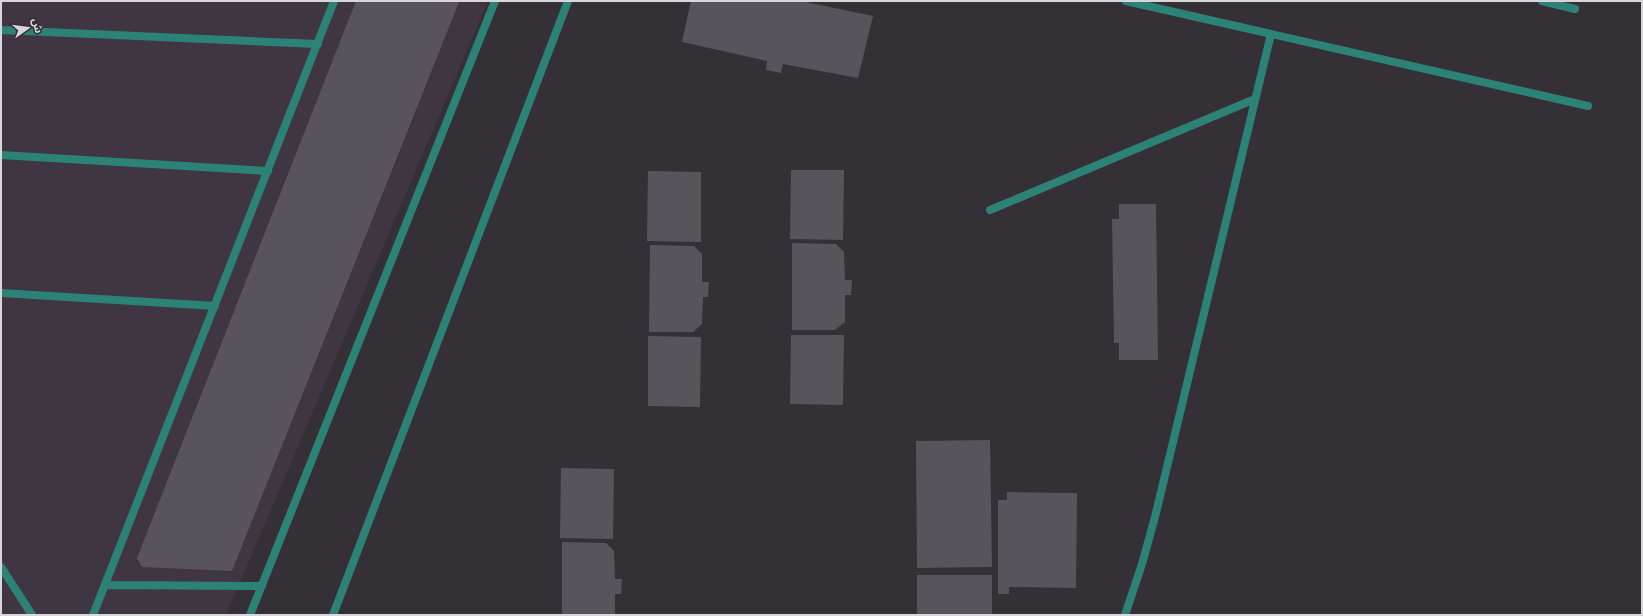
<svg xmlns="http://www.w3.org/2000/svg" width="1643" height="616" font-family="Ubuntu,'Noto Sans Arabic',sans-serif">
	<rect width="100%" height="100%" fill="#353036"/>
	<path fill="#3f3642" d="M1,1h487l-262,614h-225z"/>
	<path fill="#59545b" d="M356,1l103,1 -227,569 -90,-4 -5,-9z
		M691,1h110l72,15 -15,62 -75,-14 -2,9 -15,-3 1,-9 -85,-19z
		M791,170h53l-1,70 -53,-1z
		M648,171l53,1v70l-54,-1z
		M1119,204h37l2,156h-39v-17h-5l-2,-124h7z
		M792,243l44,1 8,8 1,28h7l-1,15h-6v27l-10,8h-43z
		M650,245l44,1 8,8v28h7l-1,15h-5l-1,27 -9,8h-44z
		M791,335h53l-1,70 -53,-1z
		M648,336l53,1 -1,70 -52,-1z
		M990,440l2,127 -75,1 -1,-127z
		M561,468l53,1 -1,70 -53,-1z
		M1007,492l70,1 -1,95 -67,-1v7h-11v-94h9z
		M562,542l44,1 8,8 1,28h7l-1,15h-6v21h-53z
		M917,575h75v40h-75z"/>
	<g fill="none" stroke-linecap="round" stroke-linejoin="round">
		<path stroke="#2c8277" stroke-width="8" d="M1126,1l462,105
			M1542,1l33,8
			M1,30l317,14
			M1,155l267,16
			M990,210l265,-111
			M1,293l214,13
			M1,567l31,48
			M105,585l157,1
			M93,615l241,-614
			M250,615l245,-614
			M333,615l235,-614
			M1125,615l17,-51 13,-47 116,-483"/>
	</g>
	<rect width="1643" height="616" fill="none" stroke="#d9d6da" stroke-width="4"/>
	<g transform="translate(28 28) rotate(76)" stroke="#353036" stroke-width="3" paint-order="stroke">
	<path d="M0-3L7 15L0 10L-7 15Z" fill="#d9d6da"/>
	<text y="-6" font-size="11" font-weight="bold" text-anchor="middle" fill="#d9d6da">ش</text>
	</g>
</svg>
